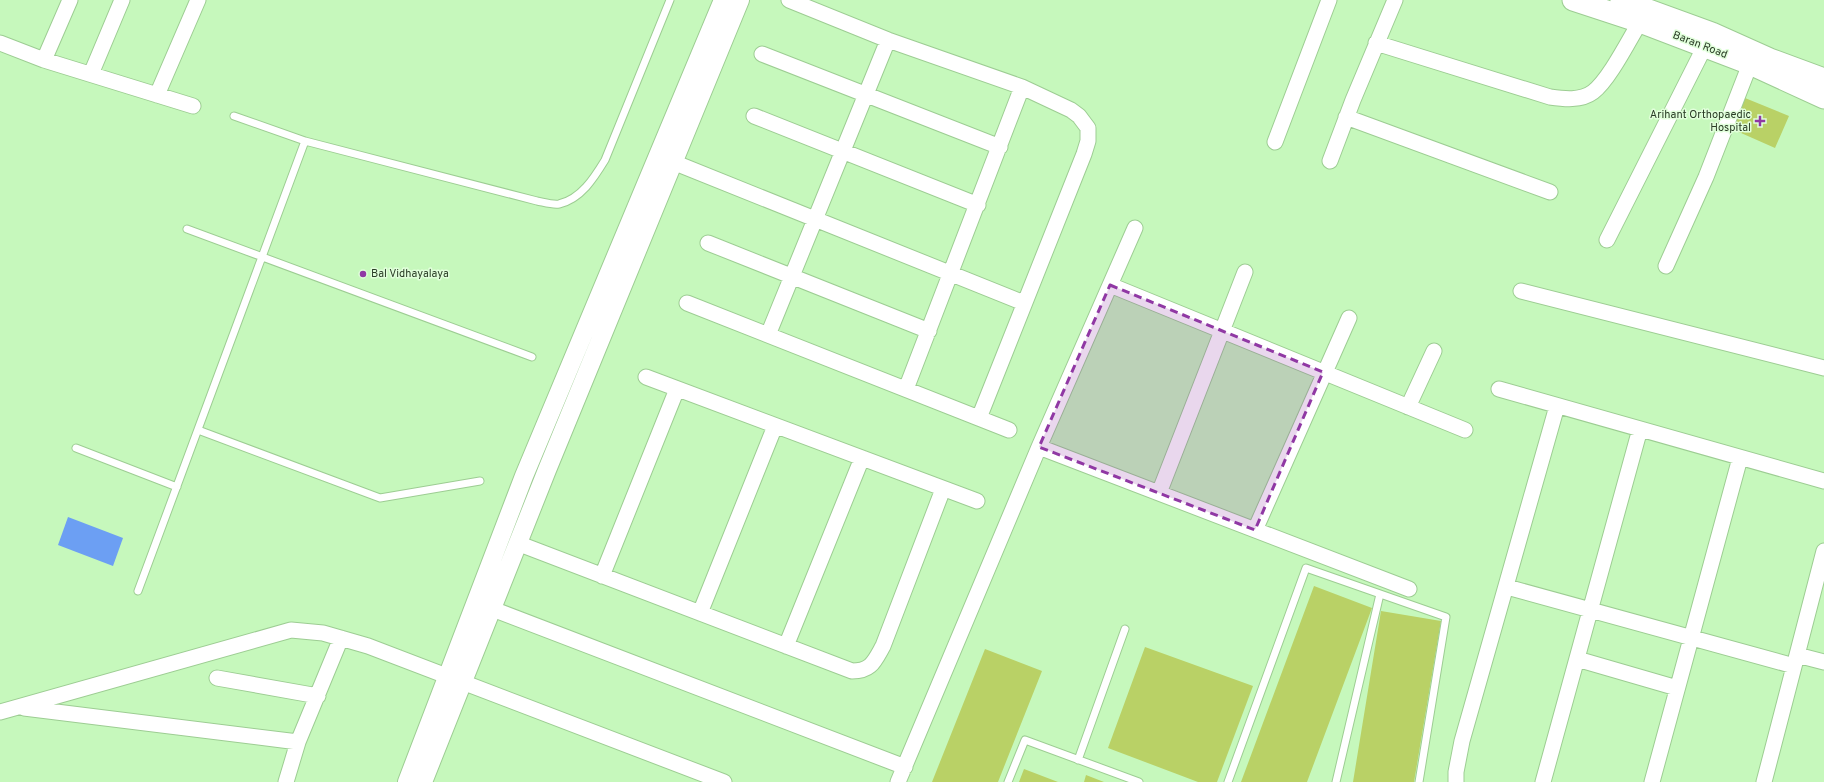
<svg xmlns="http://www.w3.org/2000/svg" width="1824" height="782" font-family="Overpass,sans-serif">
	<rect width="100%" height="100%" fill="#c6f8bc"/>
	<path fill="#6c9ff3" d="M68,517l55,21 -10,28 -55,-21z"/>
	<path fill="#b9d166" d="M1745,98l44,18 -14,32 -43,-19z
		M1314,586l58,22 -65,174h-66z
		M1381,611l60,10 -27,161h-61z
		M1145,647l108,39 -36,96h-19l-90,-34z
		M985,649l57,22 -44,111h-66z
		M1024,769l34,13h-39z
		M1086,775l18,7h-20z"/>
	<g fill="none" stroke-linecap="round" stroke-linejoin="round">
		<g stroke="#9dcd93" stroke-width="9">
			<path id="service" d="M234,116l71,25 232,60c6,1 15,4 22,3 22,-5 35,-26 46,-44l65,-160
				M187,229l345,128
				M198,430l182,68 100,-17
				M76,448l101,39
				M138,591l167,-450
				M1078,760l47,-131
				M1008,782l17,-42 114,42
				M1228,782l78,-214 140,49 -27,165
				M1336,782l44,-188"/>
		</g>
		<g stroke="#9dcd93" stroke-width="17">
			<path id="minor" d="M789,0l99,40 134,47 49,23 8,6 9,12v13l-4,13 -105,264
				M0,43l44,17 149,46
				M1376,43l174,54c14,2 31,4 43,-5 16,-12 36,-52 47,-70
				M762,54l238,93
				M44,60l26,-60
				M91,74l31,-74
				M157,95l41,-95
				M754,116l224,89
				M1346,117l204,75
				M1275,142l54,-142
				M663,158l361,145
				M1330,161l23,-61 42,-100
				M1607,240l102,-202
				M708,243l221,88
				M1666,266l40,-89 44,-113
				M1110,285l355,145
				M1521,291l303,77
				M687,303l322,127
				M768,335l120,-295
				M646,377l331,124
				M906,389l116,-302
				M1499,389l325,92
				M1408,407l26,-56
				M1039,447l370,142
				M1159,493l86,-221
				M1255,530l94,-212
				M517,543l335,128c19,0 22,-9 31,-25l60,-157
				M602,576l75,-187
				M1507,587l287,79
				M482,605l423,162
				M700,613l75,-187
				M786,646l76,-188
				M1797,655l27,7
				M1577,659l100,29
				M217,678l101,18
				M24,708l274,34
				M0,712l291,-82 32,3 45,13 356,136
				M286,782l12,-40 43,-104
				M898,782l141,-335 96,-219
				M1456,782v-10l6,-31 95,-335
				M1543,782l97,-353
				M1652,782l88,-324
				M1764,782l60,-231"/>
		</g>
		<g stroke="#9dcd93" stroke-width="20">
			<path id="tertiary" d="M407,782l117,-306 199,-476
				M423,782l124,-312 193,-470"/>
		</g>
		<g stroke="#9dcd93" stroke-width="23">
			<path id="secondary" d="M1573,0l67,22 110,42 74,34
				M1621,0l91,33 58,26 54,20"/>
		</g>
		<use href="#service" stroke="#fff" stroke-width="7"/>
		<use href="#minor" stroke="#fff" stroke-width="15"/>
		<use href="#tertiary" stroke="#fff" stroke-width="18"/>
		<use href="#secondary" stroke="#fff" stroke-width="21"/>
	</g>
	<path fill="#9038a4" fill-opacity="0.2" stroke="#9038a4" stroke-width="3" stroke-dasharray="8 5" stroke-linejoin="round" d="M1110,285l213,87 -68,158 -216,-83z"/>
	<g fill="#9038a4" stroke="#e1ffdb" stroke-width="1.5">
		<path d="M1758 115h4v4h4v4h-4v4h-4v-4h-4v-4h4z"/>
		<circle cx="363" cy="274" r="4"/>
	</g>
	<g text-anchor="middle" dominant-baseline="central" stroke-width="3" stroke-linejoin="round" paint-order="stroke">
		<g font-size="11" fill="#293c25" stroke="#e1ffdb">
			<text transform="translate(1700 45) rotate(21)">Baran Road</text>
		</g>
		<g font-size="11" fill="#293c25" stroke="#e1ffdb" text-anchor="end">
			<text x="1751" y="115">Arihant Orthopaedic<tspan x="1751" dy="13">Hospital</tspan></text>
			<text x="371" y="274" text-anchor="start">Bal Vidhayalaya</text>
		</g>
	</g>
</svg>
